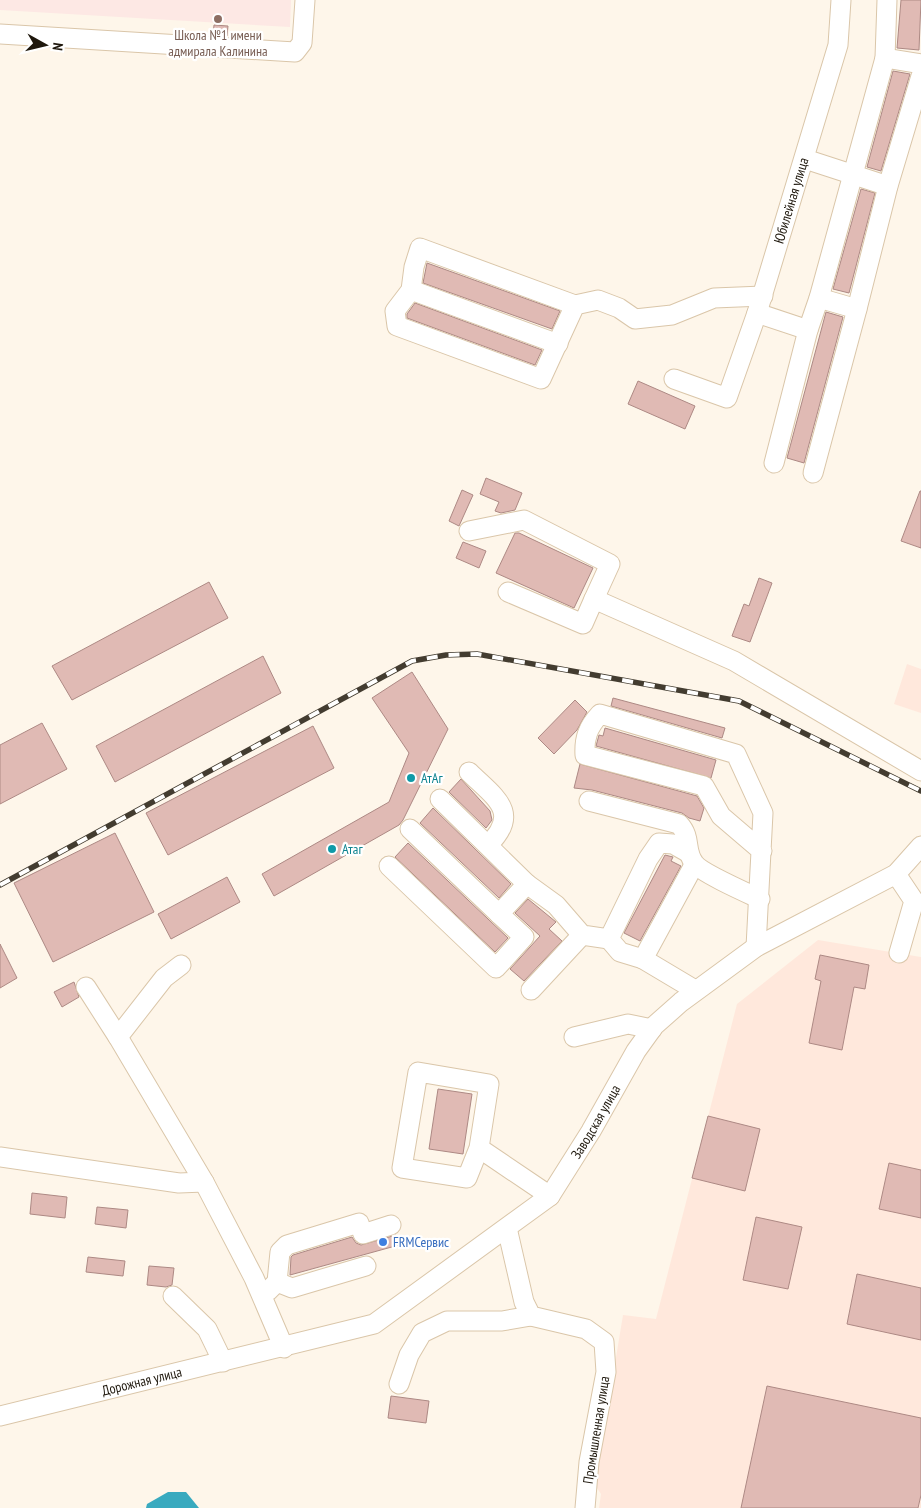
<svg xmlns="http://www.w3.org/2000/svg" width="921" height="1508" font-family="'PT Sans Narrow',sans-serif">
	<rect width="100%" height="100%" fill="#fef6ea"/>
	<path fill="#ffe8dc" d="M907,664l14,5v44l-27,-9z
		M818,940l103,17v551h-322l2,-14 -6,-9 28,-170 33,4 81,-315z"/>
	<path fill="#fde8e4" d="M0,0h291l-1,27 -290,-17z"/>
	<path fill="#39aabf" d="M168,1492h18l13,16h-53l1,-4z"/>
	<path fill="#e0bab4" stroke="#ad8984" d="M901,0h20l-2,50 -22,-2z
		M214,25l14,1 -1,10 -14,-1z
		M893,71l17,3 -29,97 -14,-4z
		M861,189l14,4 -26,100 -16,-4z
		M427,263l133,48 -8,18 -129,-46z
		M415,303l127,47 -7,15 -128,-47v-4z
		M826,312l17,5 -39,146 -17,-5z
		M638,381l57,25 -10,23 -57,-25z
		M486,478l36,15 -7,17 -14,3 -6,-2 4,-9 -19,-8z
		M462,490l11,5 -14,31 -10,-5z
		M920,491h1v57l-20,-7z
		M515,533h4l74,35 -19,40 -78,-35z
		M463,542l23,9 -7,17 -23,-10z
		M759,578l13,5 -22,59 -18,-6 12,-32 5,2z
		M209,582l19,36 -156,82 -20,-34z
		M263,656l18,37 -166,89 -19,-36z
		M412,672l36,57 -45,91 -4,5 -125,71 -12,-22 127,-72 20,-49 -37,-55z
		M613,698l112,30 -3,10 -111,-32z
		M575,700l12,12 -10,18 -23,24 -16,-16z
		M42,723l25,46 -67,35v-59z
		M313,726l21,42 -166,87 -22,-42z
		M605,728l111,32 -5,18 -115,-32 3,-11 4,1z
		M580,764l117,32 7,12 -4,13 -11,-3 -7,-5 -90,-23 -18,-2z
		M461,779l29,32 2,9 -6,8 -37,-36z
		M433,808l78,76 -12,14 -79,-75z
		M115,833l39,79 -101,50 -39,-79z
		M408,843l100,95 -13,14 -100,-95z
		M665,855l8,2 -2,4 10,5 -41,75 -16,-8z
		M227,877l13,25 -69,37 -13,-25z
		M528,899l28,23 -7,7 13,12 -38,40 -14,-12 30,-33 -25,-23z
		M0,944l17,34 -17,10z
		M820,955l49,10 -4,24 -11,-2 -12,63 -33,-7 12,-62 -6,-2z
		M74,982l5,15 -17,10 -8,-15z
		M438,1089l34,5 -9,60 -34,-5z
		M708,1116l52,13 -15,62 -53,-13z
		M889,1163l32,7v48l-42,-9z
		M32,1193l35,4 -2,21 -35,-4z
		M97,1207l31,3 -2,18 -31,-4z
		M756,1217l46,10 -14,62 -45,-9z
		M396,1235l3,10 -109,30 1,-18 2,-2 59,-18 4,6 5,2z
		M88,1257l37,4 -2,15 -37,-4z
		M149,1266l25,2 -2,17 -6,2 -19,-2z
		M857,1274l64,14v52l-74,-16z
		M767,1386l154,32v77l-3,13h-177z
		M391,1396l38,5 -3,22 -38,-5z"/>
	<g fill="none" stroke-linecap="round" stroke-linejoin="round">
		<g stroke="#dac6a9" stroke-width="21">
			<g id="minor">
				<path d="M0,34l295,18 7,-9 3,-43"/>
				<path d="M885,58l36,6"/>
				<path d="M805,159l83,27"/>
				<path d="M411,290l147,54"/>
				<path d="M575,305l-34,74 -144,-53 -2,-15 16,-21 3,-23 6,-19 155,57 23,-5 21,8 16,11 37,-4 42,-17 49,-2"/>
				<path d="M857,309l31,-123 33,-110"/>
				<path d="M757,313l51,17"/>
				<path id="s1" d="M674,379l53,19 30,-85 81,-268 3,-45"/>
				<path d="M774,463l34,-133 11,-32 66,-240 2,-58"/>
				<path d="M813,473l44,-164 -38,-11"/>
				<path d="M469,531l55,-11 86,44 -16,35"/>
				<path d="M508,592l75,32 11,-25 140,62 187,110"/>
				<path d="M469,772c25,25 53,40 19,73"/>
				<path d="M440,799l87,85"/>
				<path d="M589,801l90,23c13,14 5,26 15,39 6,9 53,30 66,36"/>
				<path d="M410,829l89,85"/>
				<path d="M689,853l-16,-9 -14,-1 -11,16 -39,80 11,13 23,7 51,-94"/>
				<path d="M389,866l107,102 28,-31 -25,-23 28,-30 29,21 26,30 27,4"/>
				<path d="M896,874l18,27 -15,52"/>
				<path d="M756,947l7,-134 -27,-59 -136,-40c-12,13 -16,24 -15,41l119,31 17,30 41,35"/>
				<path d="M643,959l52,31"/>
				<path d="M181,965l-17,13 -46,59 86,145 50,96 30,70"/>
				<path d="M86,987l32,50"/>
				<path d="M531,990l51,-55"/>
				<path d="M574,1037l54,-13 24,5"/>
				<path d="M479,1148l-12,30 -65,-10 16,-96 71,12 -10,64 71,48"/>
				<path d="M0,1157l179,26 25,-1"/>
				<path d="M507,1228l17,74 7,14 55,13 18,13 2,30 -17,90 -4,46"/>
				<path d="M277,1282l3,-30 7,-7 72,-22 4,11 28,-9"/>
				<path d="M268,1291l9,-9 15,6 74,-22"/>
				<path d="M173,1296l34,33 16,33"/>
				<path d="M399,1384l10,-29 13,-22 25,-12h55l29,-5"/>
				<path id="s2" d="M0,1416l374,-92 176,-128 41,-65 45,-80 18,-25 27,-24 75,-55 140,-73 25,-28"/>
			</g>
		</g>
		<use href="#minor" stroke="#fff" stroke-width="19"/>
		<g stroke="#433c30" stroke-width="5.5">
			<path id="rail" d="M0,885l412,-224 34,-6 31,-1 262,47 182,90"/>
		</g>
		<use href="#rail" stroke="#fff" stroke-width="4" stroke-dasharray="11" stroke-linecap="butt"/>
	</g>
	<circle fill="#8d6e63" stroke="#fff" stroke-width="2" cx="218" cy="19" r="5"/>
	<g fill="#0f9aa8" stroke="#fff" stroke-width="2">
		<circle cx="411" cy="778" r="5"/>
		<circle cx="332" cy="849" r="5"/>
	</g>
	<circle fill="#3f7fe0" stroke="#fff" stroke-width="2" cx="383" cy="1242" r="5"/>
	<g text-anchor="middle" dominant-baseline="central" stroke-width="4.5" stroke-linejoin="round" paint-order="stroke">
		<g font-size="14" fill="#785e54" stroke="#fff">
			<text x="218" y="35">Школа №1 имени<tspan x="218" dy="16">адмирала Калинина</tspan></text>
		</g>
		<g font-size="14" fill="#1e170c" stroke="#fff">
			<text stroke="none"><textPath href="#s1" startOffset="264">Юбилейная улица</textPath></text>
			<text stroke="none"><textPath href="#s2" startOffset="690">Заводская улица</textPath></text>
			<text stroke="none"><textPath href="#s2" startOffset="146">Дорожная улица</textPath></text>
			<text transform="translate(596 1430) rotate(-81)">Промышленная улица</text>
		</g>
		<g font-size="14" fill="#0d838f" stroke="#fff" text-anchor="start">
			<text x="421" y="778">АтАг</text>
			<text x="342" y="849">Атаг</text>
		</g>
		<g font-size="14" fill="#366cbe" stroke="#fff" text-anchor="start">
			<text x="393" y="1242">FRMСервис</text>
		</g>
	</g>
	<g transform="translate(45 45) rotate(98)" stroke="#ffffff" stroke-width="4" paint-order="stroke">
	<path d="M0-4L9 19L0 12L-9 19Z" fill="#1e170c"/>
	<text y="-8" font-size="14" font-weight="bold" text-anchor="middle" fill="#1e170c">N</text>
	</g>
</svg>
